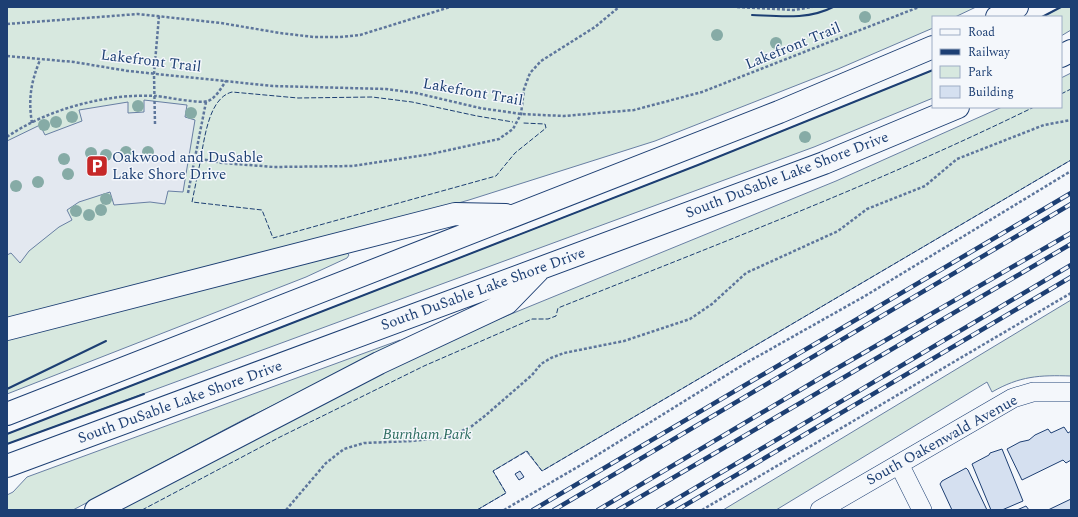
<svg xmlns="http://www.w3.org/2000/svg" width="1078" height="517" font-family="Spectral,serif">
	<rect width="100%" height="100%" fill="#f4f7fb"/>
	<path fill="#d7e8df" stroke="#687fa3" d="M7,7h969l-21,10h-22v11l-95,41 -183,72 -186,59 -103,29 -359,92z
		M1061,7h10v23l-10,6v-19h-19z
		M933,70v28l-119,49 -807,297v-10l691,-269z
		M1071,73v87l-529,311 -16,-20 -33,20 13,22 -29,17h-364l193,-102 188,-87 342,-140 166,-74h59v-29z
		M346,252l3,3 -2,3 -41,19 -299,117v-54z
		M1071,300v76c-32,-1 -51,0 -79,16l-5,-10 -211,128h-53z
		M400,340l1,3 -160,78 -168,89h-66v-15l6,-3 14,-15z"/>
	<path fill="#e3e8f0" stroke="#687fa3" d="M144,100l43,5 -2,12 10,3 -12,72 -15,-1 -3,13 -15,-2 -36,3 -4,-13 -31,10 -12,8 5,10 -13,7 -30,24 -9,12 -9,-10 -4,2v-114l33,-16 5,10 37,-14 -3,-11 49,-8v11l16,-1z"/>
	<path fill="#d5e0f0" stroke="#1d3f73" d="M1064,427l4,6 3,-2v29l-5,3 -3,-3 -41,20 -15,-31 13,-7 9,-2 6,-5 13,-6 3,4z
		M1002,449l21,52 -21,9h-11l-19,-46 17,-9 1,-2z
		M966,468l2,2 19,40h-35l-12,-26 2,-3z
		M520,471l4,6 -5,3 -4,-6z
		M1071,499v11h-23z
		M1026,506l3,4h-12z"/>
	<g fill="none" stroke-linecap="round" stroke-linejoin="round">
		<g stroke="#1d3f73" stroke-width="20">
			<path id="minor" d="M899,464l23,46
				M820,510l193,-112 20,-6h38"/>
		</g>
		<g stroke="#1d3f73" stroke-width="24">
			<path id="highway" d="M997,17l20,-10
				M1061,56l10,-5
				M7,329l448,-115 51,1
				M7,414l772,-302 154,-65
				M7,466l817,-303 134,-56
				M96,510l283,-147 128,-60 31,-32"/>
		</g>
		<path stroke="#5e769c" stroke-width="2.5" stroke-dasharray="3 2" stroke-linecap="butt" d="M737,7l57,3 18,-3
			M7,24l131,-10 83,9 59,10 34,4h26l20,-2 90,-28
			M7,56l67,6 54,9 145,15 113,3 30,4 64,15 41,6 43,2 70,-6 68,-18 217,-85
			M32,123c-4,-24 -1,-41 8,-63
			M155,124l-1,-50 5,-58
			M7,137c40,-28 101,-44 149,-41 10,1 44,8 52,5 8,-3 13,-13 18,-20
			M195,158l28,5 51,4 79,-1 78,-12 68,-15 14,-10 8,-15 3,-25 6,-16 11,-12 54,-34 24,-20
			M188,193l18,-91
			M286,510l40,-47 18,-14 20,-6 48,-2 37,-4 23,-11 14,-11 46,-40 9,-11 10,-6 13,-5 60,-12 66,-22 22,-15 34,-31 92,-42 29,-22 58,-23 32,-27 87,-34 27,-5
			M504,510l82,-48 160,-99 119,-67 206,-125
			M702,510l369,-217"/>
		<use href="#minor" stroke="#f4f7fb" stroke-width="19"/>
		<use href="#highway" stroke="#f4f7fb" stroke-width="22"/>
		<g stroke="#1d3f73" stroke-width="4.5">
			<path id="rail" d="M533,510l538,-317
				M554,510l517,-306
				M598,510l224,-133 249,-144
				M618,510l453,-266
				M658,510l413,-245
				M677,510l394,-233"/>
		</g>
		<use href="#rail" stroke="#f4f7fb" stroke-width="3" stroke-dasharray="9" stroke-linecap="butt"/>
		<path stroke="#1d3f73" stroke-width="1" stroke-dasharray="5 2" stroke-linecap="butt" d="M1061,94l10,-5
			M201,156c4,-19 8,-58 31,-64l66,6 74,-1 40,5 65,14 36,6
			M200,163l-8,39 70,8 11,28 223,-62 19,-23 31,-25 -1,-4 -22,-1
			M142,510l136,-72 146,-72 108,-47h16l8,-3 2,-8c160,-64 321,-125 476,-201
			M477,510l29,-17 -13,-22 34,-20 15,20 529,-311"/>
		<path stroke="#1d3f73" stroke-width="2" d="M752,15c26,1 57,5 81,-8
			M1042,17l19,-10
			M7,389l99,-48
			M7,434l691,-269 235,-95
			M7,444l137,-50"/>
	</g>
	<g fill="#86aba6">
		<circle cx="865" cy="17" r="6"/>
		<circle cx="717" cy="35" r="6"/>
		<circle cx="776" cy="43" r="6"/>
		<circle cx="138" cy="106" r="6"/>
		<circle cx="191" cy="113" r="6"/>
		<circle cx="72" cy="117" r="6"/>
		<circle cx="56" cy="122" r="6"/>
		<circle cx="44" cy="125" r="6"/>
		<circle cx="805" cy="137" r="6"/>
		<circle cx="126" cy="152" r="6"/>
		<circle cx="148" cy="152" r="6"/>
		<circle cx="91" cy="153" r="6"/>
		<circle cx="106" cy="155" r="6"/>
		<circle cx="64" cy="159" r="6"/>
		<circle cx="95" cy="165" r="6"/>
		<circle cx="68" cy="174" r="6"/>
		<circle cx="38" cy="182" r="6"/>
		<circle cx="16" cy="186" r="6"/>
		<circle cx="106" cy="199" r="6"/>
		<circle cx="101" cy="210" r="6"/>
		<circle cx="76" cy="211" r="6"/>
		<circle cx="89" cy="215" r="6"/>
	</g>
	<defs>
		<g id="parking-square" transform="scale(1.15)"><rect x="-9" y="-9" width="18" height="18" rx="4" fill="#c62828" stroke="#f4f7fb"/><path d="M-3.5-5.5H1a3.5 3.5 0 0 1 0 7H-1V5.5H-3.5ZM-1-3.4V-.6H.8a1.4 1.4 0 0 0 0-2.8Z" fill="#fff"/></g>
	</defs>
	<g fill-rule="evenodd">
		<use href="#parking-square" x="97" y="166"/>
	</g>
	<g text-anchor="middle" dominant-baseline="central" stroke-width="3" stroke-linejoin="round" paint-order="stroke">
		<g font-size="15" fill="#1d3f73" stroke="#f4f7fb">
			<text transform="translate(793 46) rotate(-22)">Lakefront Trail</text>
			<text transform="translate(151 61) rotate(7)">Lakefront Trail</text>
			<text transform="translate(473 92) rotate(10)">Lakefront Trail</text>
			<text transform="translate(787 175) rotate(-21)">South DuSable Lake Shore Drive</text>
			<text transform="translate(483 289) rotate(-20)">South DuSable Lake Shore Drive</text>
			<text transform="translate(180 402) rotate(-20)">South DuSable Lake Shore Drive</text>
			<text transform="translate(942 440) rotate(-29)">South Oakenwald Avenue</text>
		</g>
		<g font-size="15" fill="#1d3f73" stroke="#f4f7fb" text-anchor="start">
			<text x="112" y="157">Oakwood and DuSable<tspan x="112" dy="17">Lake Shore Drive</tspan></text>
		</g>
		<g font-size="15" font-style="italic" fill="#2c6c60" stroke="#f4f7fb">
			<text x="427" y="434">Burnham Park</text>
		</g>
	</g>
	<rect width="1078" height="517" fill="none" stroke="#1d3f73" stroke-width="16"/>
	<rect x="932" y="16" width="130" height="92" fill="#f4f7fb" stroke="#9eadc5"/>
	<rect x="940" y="29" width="20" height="6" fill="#f4f7fb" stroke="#9eadc5"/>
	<text x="968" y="36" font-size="12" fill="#1d3f73">Road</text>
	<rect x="940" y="49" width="20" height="6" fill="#1d3f73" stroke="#9eadc5"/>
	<text x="968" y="56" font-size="12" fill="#1d3f73">Railway</text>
	<rect x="940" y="66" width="20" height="12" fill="#d7e8df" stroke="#9eadc5"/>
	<text x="968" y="76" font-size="12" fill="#1d3f73">Park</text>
	<rect x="940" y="86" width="20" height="12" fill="#d5e0f0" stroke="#9eadc5"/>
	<text x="968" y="96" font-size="12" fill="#1d3f73">Building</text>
</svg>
